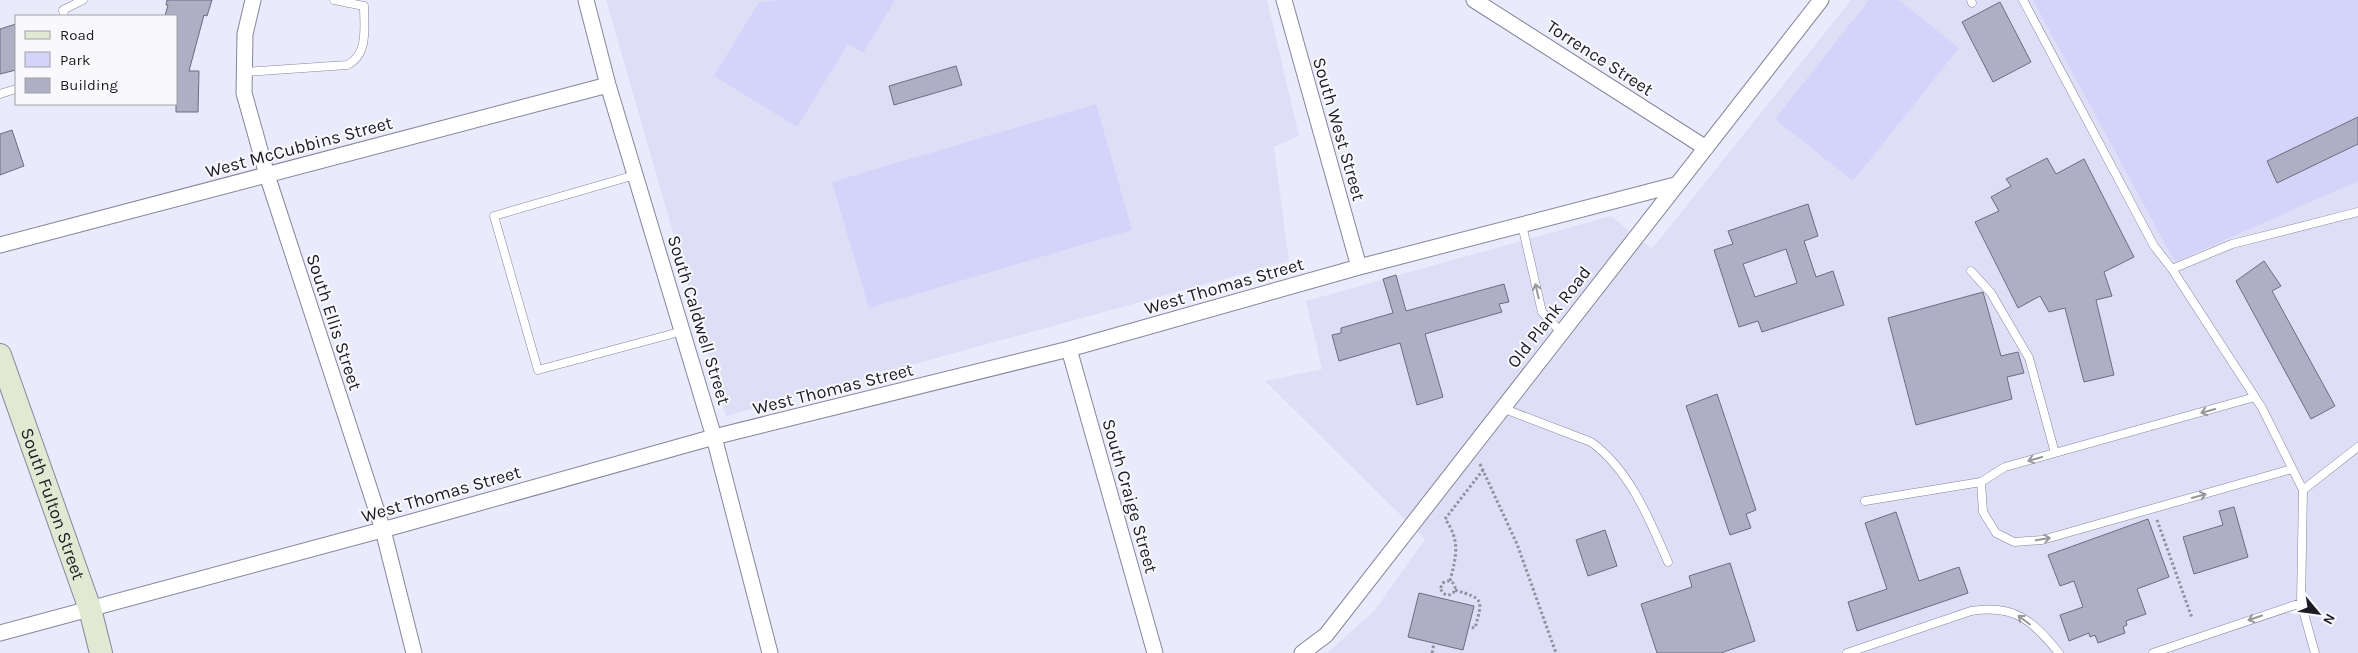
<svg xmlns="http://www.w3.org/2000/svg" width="2358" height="653" font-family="Karla,sans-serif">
	<rect width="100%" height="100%" fill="#eaeafd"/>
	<path fill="#dedef7" d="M606,0h661l32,136 -25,11 15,114 -563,155z
		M1851,0h507v653h-1031l48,-43 50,-71 -160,-158 57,-12 -16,-68 305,-85 41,33z"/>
	<path fill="#d4d4fa" d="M778,0h117l-32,53 -15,-9 -51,83 -83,-51 45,-74z
		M1869,0h30l60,48 -106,133 -78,-62z
		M2033,0h325v181l-183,81z
		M1096,104l36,126 -263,78 -37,-126z"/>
	<path fill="#aeaec5" stroke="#6c6c81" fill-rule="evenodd" d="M167,0h45l-5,16 -3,-1 -15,56h10l-1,41h-22v-96h-11l3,-11h-2z
		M2000,2l31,60 -38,20 -31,-60z
		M16,24v46l-16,4v-45z
		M956,66l6,19 -68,20 -5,-19z
		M2358,117v27l-81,39 -10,-22z
		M12,130l12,36 -24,9v-41z
		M2047,158l9,16 28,-15 50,98 -30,15 8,24 -16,4 18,75 -30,7 -19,-74 -16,4 -9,-16 -22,12 -43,-86 24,-11 -8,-14 20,-11 -5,-7z
		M1808,204l10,32 -14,5 12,36 17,-6 11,34 -82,27 -4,-11 -19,6 -25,-77 19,-6 -5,-13zM1786,249l11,34 -42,14 -12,-33z
		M2264,261l17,25 -9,5 63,115 -24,13 -75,-138z
		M1396,275l10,36 98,-27 5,18 -10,2 3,8 -77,22 18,63 -26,8 -17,-62 -61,18 -7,-26 9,-2v-5l52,-15 -10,-34z
		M1983,292l18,64 17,-4 6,21 -17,4 5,22 -96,26 -28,-107z
		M1717,394l39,116 -10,4 5,14 -21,7 -44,-129z
		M2234,507l14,50 -54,17 -11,-37 40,-12 -4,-14z
		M1896,512l23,69 40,-14 9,26 -111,38 -9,-29 39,-13 -22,-66z
		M2148,519l21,58 -32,12 9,25 -20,7 1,4 -4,2 2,6 -27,10 -3,-8 -5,2 -1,-4 -20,8 -9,-26 23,-8 -9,-26 -14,5 -12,-31z
		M1605,530l12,36 -29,10 -12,-36z
		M1730,563l25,78 -34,12h-64l-16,-49 51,-17 -3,-11z
		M1419,593l55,13 -11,44 -55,-13z"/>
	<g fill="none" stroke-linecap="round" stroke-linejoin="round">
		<g stroke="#86859b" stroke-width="9">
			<path id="lane" d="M1971,0l1,3
				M2023,0l131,246 18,23 90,139 41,82 -2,113 14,50
				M64,16l-1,-6 20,-10
				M245,72l102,-7c22,-10 17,-39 17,-59l-30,-6
				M0,94l16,-5
				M635,175l-141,41 44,154 145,-39
				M1522,225l20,87 19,20
				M2172,269l60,-25 126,-32
				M1971,271l20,22 38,65 26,95
				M2255,397l-250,70 -24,15 2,30 13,21 18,9 28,-2 250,-71
				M1502,408l89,34c38,27 59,78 77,120
				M2303,490l55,-43
				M1865,501l116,-19
				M1847,653l124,-42c44,-7 62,10 88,42
				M2153,653l148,-50"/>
		</g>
		<g stroke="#86859b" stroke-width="17">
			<path id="street" d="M253,0l-8,34 -1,59 23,82 116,355 31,123
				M586,0l22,85 106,352 56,216
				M1284,0l75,267
				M1474,0l232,148
				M0,245l608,-160
				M1069,349l86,304
				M0,633l404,-109 310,-87 355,-88 290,-82 316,-82
				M1302,653l24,-18 495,-635"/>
		</g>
		<g stroke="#86859b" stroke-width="24">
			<g id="secondary">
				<path id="s1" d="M0,355l90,254 11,44"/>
			</g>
		</g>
		<path stroke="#90909e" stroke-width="3" stroke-dasharray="2.5 2.5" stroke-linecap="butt" d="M1480,464l37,80 39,109
			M2157,520l35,98
			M1450,581c6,-24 11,-40 -5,-62l38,-49
			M1441 588a7 7 0 1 1 14 0a7 7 0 1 1-14 0Z
			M1455,590c29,9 28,9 20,38l-6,-1
			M1432,653l2,-10"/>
		<use href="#lane" stroke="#fff" stroke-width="8"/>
		<use href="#street" stroke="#fff" stroke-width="15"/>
		<use href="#secondary" stroke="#e1e9d2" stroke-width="22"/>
	</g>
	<defs><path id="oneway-shaft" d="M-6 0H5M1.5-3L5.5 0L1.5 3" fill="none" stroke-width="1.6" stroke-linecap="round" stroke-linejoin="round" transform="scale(1.25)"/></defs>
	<g stroke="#98989c">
		<use href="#oneway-shaft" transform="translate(1537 291) rotate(-103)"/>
		<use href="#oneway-shaft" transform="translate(2208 411) rotate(164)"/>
		<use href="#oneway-shaft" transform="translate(2035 459) rotate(164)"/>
		<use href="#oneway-shaft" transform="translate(2199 496) rotate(-16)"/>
		<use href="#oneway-shaft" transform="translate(2043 539) rotate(-10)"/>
		<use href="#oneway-shaft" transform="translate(2255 618) rotate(161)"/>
		<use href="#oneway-shaft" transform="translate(2024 620) rotate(-143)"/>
	</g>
	<g text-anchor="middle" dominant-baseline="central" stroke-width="4" stroke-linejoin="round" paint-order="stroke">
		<g font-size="18" fill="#1b1b23" stroke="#f9f9fd">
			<text transform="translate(1600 58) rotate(33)">Torrence Street</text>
			<text transform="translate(1339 129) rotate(74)">South West Street</text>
			<text transform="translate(299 147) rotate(-15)">West McCubbins Street</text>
			<text transform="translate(1224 286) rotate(-16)">West Thomas Street</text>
			<text transform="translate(1549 317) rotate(-52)">Old Plank Road</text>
			<text transform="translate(699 320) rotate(73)">South Caldwell Street</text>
			<text transform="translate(334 322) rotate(72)">South Ellis Street</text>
			<text transform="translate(833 389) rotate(-14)">West Thomas Street</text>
			<text transform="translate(441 494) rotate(-16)">West Thomas Street</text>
			<text transform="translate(1130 496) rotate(74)">South Craige Street</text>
			<text stroke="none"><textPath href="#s1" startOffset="158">South Fulton Street</textPath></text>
		</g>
	</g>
	<rect x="15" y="15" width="162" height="90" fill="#f9f9fd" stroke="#a0a0a6"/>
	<rect x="25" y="31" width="25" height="8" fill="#e1e9d2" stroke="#a0a0a6"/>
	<text x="60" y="40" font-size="15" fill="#1b1b23">Road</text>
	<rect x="25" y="52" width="25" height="15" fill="#d4d4fa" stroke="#a0a0a6"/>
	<text x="60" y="65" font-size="15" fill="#1b1b23">Park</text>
	<rect x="25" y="78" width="25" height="15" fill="#aeaec5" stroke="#a0a0a6"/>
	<text x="60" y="90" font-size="15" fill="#1b1b23">Building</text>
	<g transform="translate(2318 613) rotate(119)" stroke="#f9f9fd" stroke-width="4" paint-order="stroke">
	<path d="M0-4L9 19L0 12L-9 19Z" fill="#1b1b23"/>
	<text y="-8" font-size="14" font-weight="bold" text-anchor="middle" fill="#1b1b23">N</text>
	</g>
</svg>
